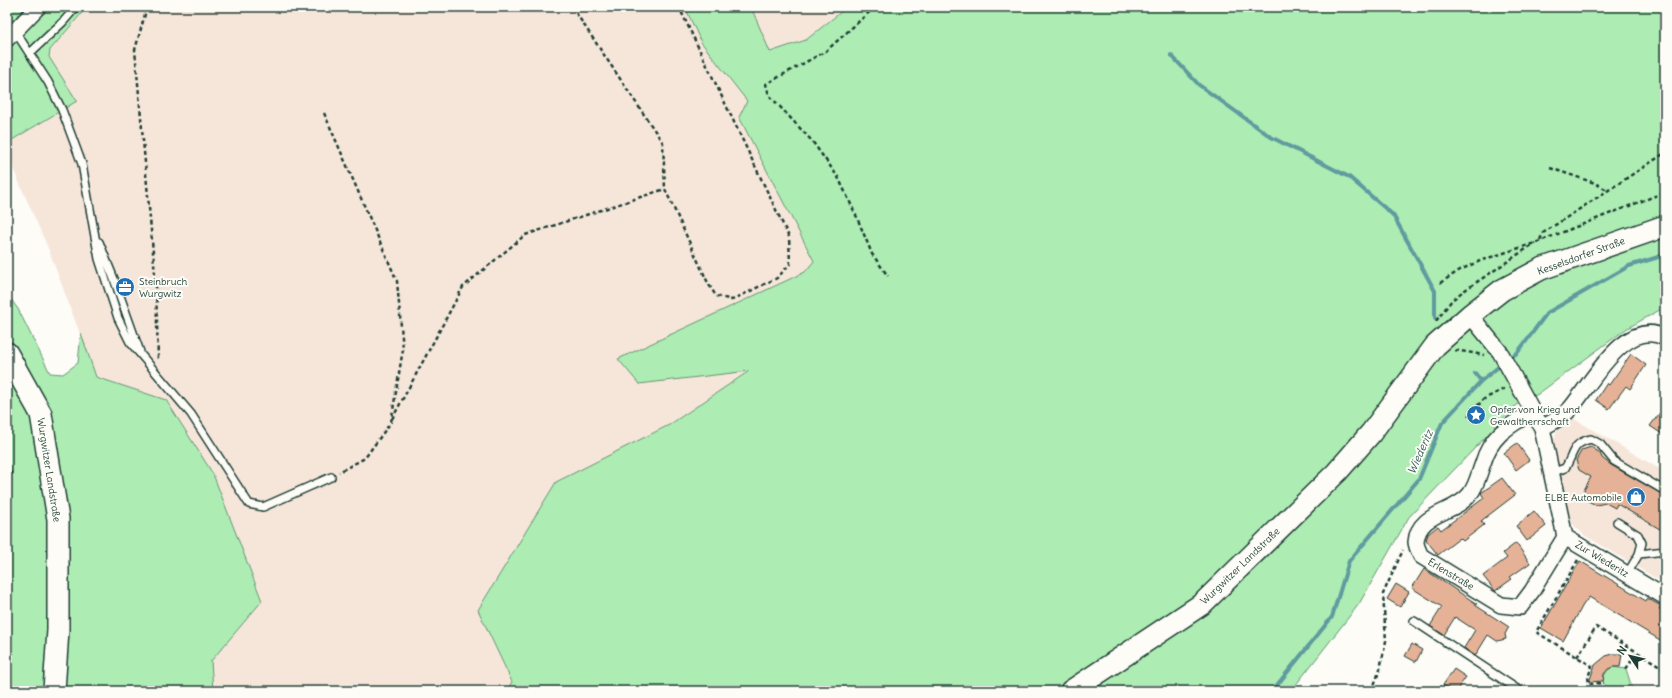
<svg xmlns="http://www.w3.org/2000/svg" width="1672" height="698" font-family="Delius,sans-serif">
	<rect width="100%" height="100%" fill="#fdfcf7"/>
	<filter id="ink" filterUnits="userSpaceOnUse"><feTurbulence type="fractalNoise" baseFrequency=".025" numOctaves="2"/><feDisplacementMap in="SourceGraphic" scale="8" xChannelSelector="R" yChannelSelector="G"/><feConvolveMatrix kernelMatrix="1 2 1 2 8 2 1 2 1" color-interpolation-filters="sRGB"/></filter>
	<g filter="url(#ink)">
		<path fill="#f6e6da" d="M87,7h760l-41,33 -36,12 68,169 -88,150 -81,54 -191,185 34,72 -6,9h-358l-52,-314 -48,-129 -41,-93v-12l70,-42 -28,-44 1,-7z
			M1571,417l94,55v112l-81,-49 -14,-13 -17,-79 3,-10z"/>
		<path fill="#adecb3" stroke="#669474" d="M7,7h80l-37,43 -1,7 28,44 -70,42z
			M685,7h66l19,45 36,-12 41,-33h818v300l-39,22 -88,65 -22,11 -107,112 -50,87 -68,87h-785l6,-9 -34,-72 78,-128 113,-57 80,-54 -110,13 -21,-25 187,-87 9,-11 -75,-144 8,-16 -46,-59z
			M7,294l11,15 32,64 13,1 15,-11 3,-30 15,44 70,23 47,74 49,127 -51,60 2,30h-206z
			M1613,667l13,2 7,22c-7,0 -17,2 -23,-1 -12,-6 -6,-19 3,-23z"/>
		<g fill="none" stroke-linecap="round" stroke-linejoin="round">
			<path stroke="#5f9b9f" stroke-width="4" d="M1171,55l28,30 72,52 78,40 44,38 42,76v27
				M1508,360l10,-8 29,-39 82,-47 36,-11
				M1475,373l6,8
				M1213,691l60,-1 59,-73 17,-56 70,-82 23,-56 39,-42 21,-17"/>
		</g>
		<path fill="#e5b297" stroke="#1f3d34" d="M1631,354l15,11 -16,24 -4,-3 -17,23 -13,-9 11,-17 2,2z
			M1665,406v30l-15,-10z
			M1517,443l12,17 -13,10 -12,-17z
			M1591,447l9,6 2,5 9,7 54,31v36l-48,-28 -2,4 -9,-5 -10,2 -10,-5 -2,-10 7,-13 -12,-7 -3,-10 6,-10z
			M1502,478l13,17 -34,26 3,4 -21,16 -3,-3 -22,17 -12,-15 2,-6 10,-8 3,4 43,-32 -3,-5z
			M1534,511l12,15 -19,15 -11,-15z
			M1516,543l14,20 -20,14 2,2 -17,12 -12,-15 24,-18 -4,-5z
			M1580,561l66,40 1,-3 14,8 -2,3 6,3v31l-76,-46 -6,8 -20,36 -22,-13z
			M1424,569l53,35 -2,1 34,22 -4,7 1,5 -9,2 -9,-6 -13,21 -11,-8 11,-18 -20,-13 -11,18 -14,-9 12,-19 -30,-19z
			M1396,584l13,8 -9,15 -13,-8z
			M1412,644l10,6 -6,12 -11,-6z
			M1613,654h9l-2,13h-7l-5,2 -4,5 -1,7 -14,1 6,-17 11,-9z
			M1454,669l12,8 -10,14h-3l-10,-6z"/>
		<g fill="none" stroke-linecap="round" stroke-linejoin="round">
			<g stroke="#1f3d34" stroke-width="10">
				<path id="service" d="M15,31l33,51 14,28 20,54 17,95 19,59 12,24 61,72 58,90 14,3 68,-30
					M30,53l33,-31 13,-15
					M99,242l15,37 26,73
					M1551,473l14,-5c9,-13 6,-25 26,-29l9,5 14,17 51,30
					M1617,522l21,13 4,8 -3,11 -12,20
					M1639,554l26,-3
					M1414,621l106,70"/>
			</g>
			<g stroke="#1f3d34" stroke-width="18">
				<path id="minor" d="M7,39l31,-32
					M1470,315l30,37 42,76 23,109 100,60
					M1532,412c-23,14 -41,23 -49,51 -4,10 -6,22 -13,31 -15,20 -52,18 -54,48 0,4 3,10 5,14l80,49 19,2 12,-16 33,-54
					M1542,428c9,-5 21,-11 28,-19 20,-23 56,-94 95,-71"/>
			</g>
			<g stroke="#1f3d34" stroke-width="24">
				<path id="secondary" d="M7,353l34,61 17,105v111l-4,61
					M1071,691l131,-87 135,-132 34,-39 64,-87 35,-31 32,-25 39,-21 124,-43"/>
			</g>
			<path stroke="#1f3d34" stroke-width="2.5" stroke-dasharray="4 3" stroke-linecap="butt" d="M147,7l-12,43 21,236 2,74
				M572,7l91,136 2,46 43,94 8,13 16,4 45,-22 13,-14 -1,-27 -110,-230
				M875,7l-49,44 -60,33 3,11 43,46 26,36 18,38 16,39 16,22
				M324,113l73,168 6,68 -12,73 -26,36 -26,14
				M1550,168l45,15 12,7
				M1540,240l3,-7 122,-80
				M1440,283l20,-13 22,-10 53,-17 130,-51
				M1436,321l16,-21 10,-8 73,-49
				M1455,350l29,5
				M1468,416l16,-17 22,-11
				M392,419l71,-132 62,-52 140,-46
				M7,458l4,15 -4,28
				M1578,560l-42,72 56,34 -4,11 1,7 15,-1
				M1577,657l19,-30 69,42
				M1626,669l11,-17
				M1372,691l8,-22 6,-28 -3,-47 20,-44"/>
			<use href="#service" stroke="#fdfcf7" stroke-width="7"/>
			<use href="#minor" stroke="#fdfcf7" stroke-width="15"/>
			<use href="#secondary" stroke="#fdfcf7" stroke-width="21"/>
		</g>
	</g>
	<defs>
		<g id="office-disc" transform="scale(1)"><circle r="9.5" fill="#1f6fb2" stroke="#fdfcf7"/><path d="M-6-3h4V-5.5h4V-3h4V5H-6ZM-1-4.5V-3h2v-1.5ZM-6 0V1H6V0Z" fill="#fff"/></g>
		<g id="sight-disc" transform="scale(1)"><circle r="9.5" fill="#1f6fb2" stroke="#fdfcf7"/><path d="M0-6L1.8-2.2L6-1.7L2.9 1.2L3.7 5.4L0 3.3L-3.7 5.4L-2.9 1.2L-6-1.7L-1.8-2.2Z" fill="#fff"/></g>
		<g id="shop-disc" transform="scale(1)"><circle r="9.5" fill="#1f6fb2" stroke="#fdfcf7"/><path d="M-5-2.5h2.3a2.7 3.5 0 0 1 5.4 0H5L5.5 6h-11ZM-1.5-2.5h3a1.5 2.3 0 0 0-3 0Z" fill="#fff"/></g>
	</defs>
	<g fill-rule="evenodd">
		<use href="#office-disc" x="125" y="287"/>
		<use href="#sight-disc" x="1476" y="415"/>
		<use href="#shop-disc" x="1636" y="497"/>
	</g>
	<g text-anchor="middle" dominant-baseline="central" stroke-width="4" stroke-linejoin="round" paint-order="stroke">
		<g font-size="10" fill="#1f3d34" stroke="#fdfcf7">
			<text transform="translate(1581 256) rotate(-20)">Kesselsdorfer Straße</text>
			<text transform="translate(49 470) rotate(81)">Wurgwitzer Landstraße</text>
			<text transform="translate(1602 559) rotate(31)">Zur Wiederitz</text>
			<text transform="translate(1240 566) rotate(-44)">Wurgwitzer Landstraße</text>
			<text transform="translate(1451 574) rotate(31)">Erlenstraße</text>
		</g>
		<g font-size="10" fill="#1f3d34" stroke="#fdfcf7" text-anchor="start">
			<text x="139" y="281">Steinbruch<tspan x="139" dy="12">Wurgwitz</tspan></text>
			<text x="1490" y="409">Opfer von Krieg und<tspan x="1490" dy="12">Gewaltherrschaft</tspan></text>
			<text x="1622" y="497" text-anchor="end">ELBE Automobile</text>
		</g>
		<g font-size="11" font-style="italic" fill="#345c58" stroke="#fdfcf7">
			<text transform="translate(1420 452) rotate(-66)">Wiederitz</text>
		</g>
	</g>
	<rect width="1672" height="698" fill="none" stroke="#fdfcf7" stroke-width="24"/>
	<rect x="12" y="12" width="1648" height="674" fill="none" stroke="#1f3d34" stroke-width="1.5" filter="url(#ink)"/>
	<g transform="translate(1630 656) rotate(305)" stroke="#fdfcf7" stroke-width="3" paint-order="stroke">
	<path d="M0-3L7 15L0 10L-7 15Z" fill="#1f3d34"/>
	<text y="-6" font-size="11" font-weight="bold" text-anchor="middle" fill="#1f3d34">N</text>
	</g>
</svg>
